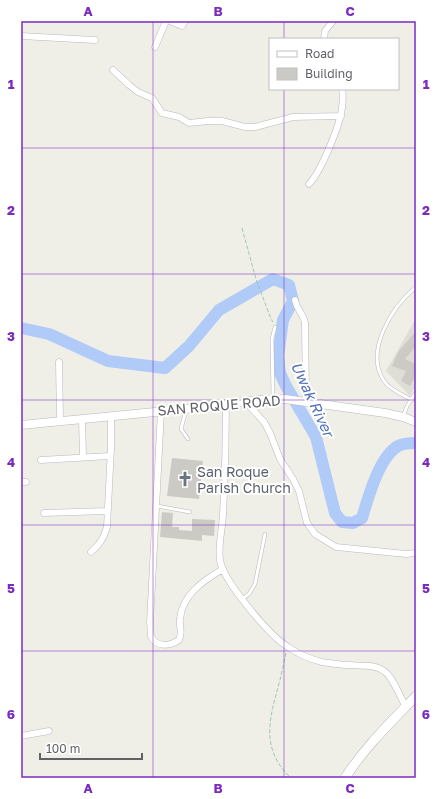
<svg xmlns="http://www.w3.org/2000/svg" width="437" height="799" font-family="'Golos Text',sans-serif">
	<rect width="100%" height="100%" fill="#efefe8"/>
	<path fill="#dfded6" d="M416,318v67l-6,11 -24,-25z"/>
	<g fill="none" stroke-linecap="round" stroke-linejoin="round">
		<path stroke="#b0cbf7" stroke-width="12" d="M21,328l28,6 59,27 57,7 24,-22 30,-36 54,-31 16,6 4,16 -10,19 -5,36 2,17 6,13 30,51 19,76 7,9 11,1 9,-5c6,-20 17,-61 36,-72 4,-2 13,-3 18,-3"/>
	</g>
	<path fill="#cbcac4" d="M416,331v15l-11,13 11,5v11l-6,11 -9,-5 5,-10 -14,-5 6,-14z
		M172,458l31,3 -4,38 -32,-3z
		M162,512l11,1 -1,14h7v3l13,1v-12l23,1 -1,16 -12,-1v6l-42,-4z"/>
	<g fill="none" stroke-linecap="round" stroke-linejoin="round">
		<g stroke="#b8b8bd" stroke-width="4">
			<path id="service" d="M273,398l-1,-59 3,-12
				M412,400c-9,-5 -22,-10 -28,-19 -20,-30 8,-74 32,-94
				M186,410l-5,19 7,10
				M403,417l4,-11 9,-14
				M157,506l33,6
				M242,599l7,-5 6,-10 10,-50"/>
		</g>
		<g stroke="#b8b8bd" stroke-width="7">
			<path id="minor" d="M170,21l12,5 3,-5
				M21,36l74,4
				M324,39l1,-8 8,-10
				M155,47l11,-26
				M113,70l16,15 9,7 14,6 10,15 17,4 10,6 19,-2h14l23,6h10l38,-10 48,-1
				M309,184c12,-12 31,-59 33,-76 1,-7 1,-13 0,-19
				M295,300c2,10 9,15 10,23l1,78
				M59,362l1,58
				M245,401l19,21 6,11 10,26 13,20 6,12 8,32 8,11 21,13 70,7 10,-1
				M226,403c0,38 -1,75 -3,112 -1,15 -5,31 -3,45 3,21 50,76 68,87 10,7 22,12 34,15 8,1 18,3 27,3 11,1 25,-1 35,6 9,6 16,26 22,36
				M161,411l-11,212c1,3 0,9 1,13 5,12 19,10 28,4 4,-7 0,-13 1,-21 2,-24 24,-39 43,-50
				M82,419l1,38
				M41,460l69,-4
				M21,482h5
				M44,513l63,-2
				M91,552c9,-8 13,-14 16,-25l4,-79v-32
				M21,736l28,-5"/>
		</g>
		<g stroke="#b8b8bd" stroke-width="9">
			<path id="tertiary" d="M21,425l165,-16 72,-9 27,-1 100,14 18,4 13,5"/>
		</g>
		<g stroke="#b6b8bd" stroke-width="10">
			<path id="secondary" d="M345,778c19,-30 46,-56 71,-82"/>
		</g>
		<path stroke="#a0c5b2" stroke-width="1" stroke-dasharray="4 2" stroke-linecap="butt" d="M242,228l14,51 15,40 2,3
			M286,653c-2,9 -4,19 -6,27 -10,37 -21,68 11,98"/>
		<use href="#service" stroke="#fff" stroke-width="3"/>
		<use href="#minor" stroke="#fff" stroke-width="6"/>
		<use href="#tertiary" stroke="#fff" stroke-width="8"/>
		<use href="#secondary" stroke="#fff" stroke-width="9"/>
	</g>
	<path fill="none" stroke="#7b2cbf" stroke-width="1" stroke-opacity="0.55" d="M153,21v757M284,21v18M284,89v689M21,148h395M21,274h395M21,400h395M21,525h395M21,651h395"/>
	<defs>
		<g id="church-bare" transform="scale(1.2)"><path d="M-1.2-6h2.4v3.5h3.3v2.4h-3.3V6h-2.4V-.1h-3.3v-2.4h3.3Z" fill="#6b7280" stroke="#fff" stroke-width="2.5" paint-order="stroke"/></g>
	</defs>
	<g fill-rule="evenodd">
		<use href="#church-bare" x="185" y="479"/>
	</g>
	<g text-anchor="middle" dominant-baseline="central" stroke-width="4" stroke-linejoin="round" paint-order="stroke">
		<g font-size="14" fill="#5f6166" stroke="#fff">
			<text transform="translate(219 405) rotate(-5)">SAN ROQUE ROAD</text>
		</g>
		<g font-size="14" fill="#5b616d" stroke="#fff" text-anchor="start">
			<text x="197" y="471">San Roque<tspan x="197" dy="16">Parish Church</tspan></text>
		</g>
		<g font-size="15" font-style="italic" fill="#5473b9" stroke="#fff">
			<text transform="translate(313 399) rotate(65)">Uwak River</text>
		</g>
	</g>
	<rect width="437" height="799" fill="none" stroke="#ffffff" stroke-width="44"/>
	<rect x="269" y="38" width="130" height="52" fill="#ffffff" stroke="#bfc0c2"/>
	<rect x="277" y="51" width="20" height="6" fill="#ffffff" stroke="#bfc0c2"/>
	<text x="305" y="58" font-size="12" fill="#5f6166">Road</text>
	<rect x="277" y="68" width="20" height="12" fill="#cbcac4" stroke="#bfc0c2"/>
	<text x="305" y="78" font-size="12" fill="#5f6166">Building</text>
	<path d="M40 753v6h102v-6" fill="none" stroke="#5f6166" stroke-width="2"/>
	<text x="46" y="753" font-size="12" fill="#5f6166" stroke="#ffffff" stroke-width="3" paint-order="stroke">100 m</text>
	<rect x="22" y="22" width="393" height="755" fill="none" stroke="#7b2cbf" stroke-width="1.5"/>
	<g font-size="13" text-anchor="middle" font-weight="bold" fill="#7b2cbf">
		<text x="88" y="16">A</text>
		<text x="218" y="16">B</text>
		<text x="350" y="16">C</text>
		<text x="11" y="89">1</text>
		<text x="426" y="89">1</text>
		<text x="11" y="215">2</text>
		<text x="426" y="215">2</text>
		<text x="11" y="341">3</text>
		<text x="426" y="341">3</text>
		<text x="11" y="467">4</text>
		<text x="426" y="467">4</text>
		<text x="11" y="593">5</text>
		<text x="426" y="593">5</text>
		<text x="11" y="719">6</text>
		<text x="426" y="719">6</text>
		<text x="88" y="793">A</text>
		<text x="218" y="793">B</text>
		<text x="350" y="793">C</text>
	</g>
</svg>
